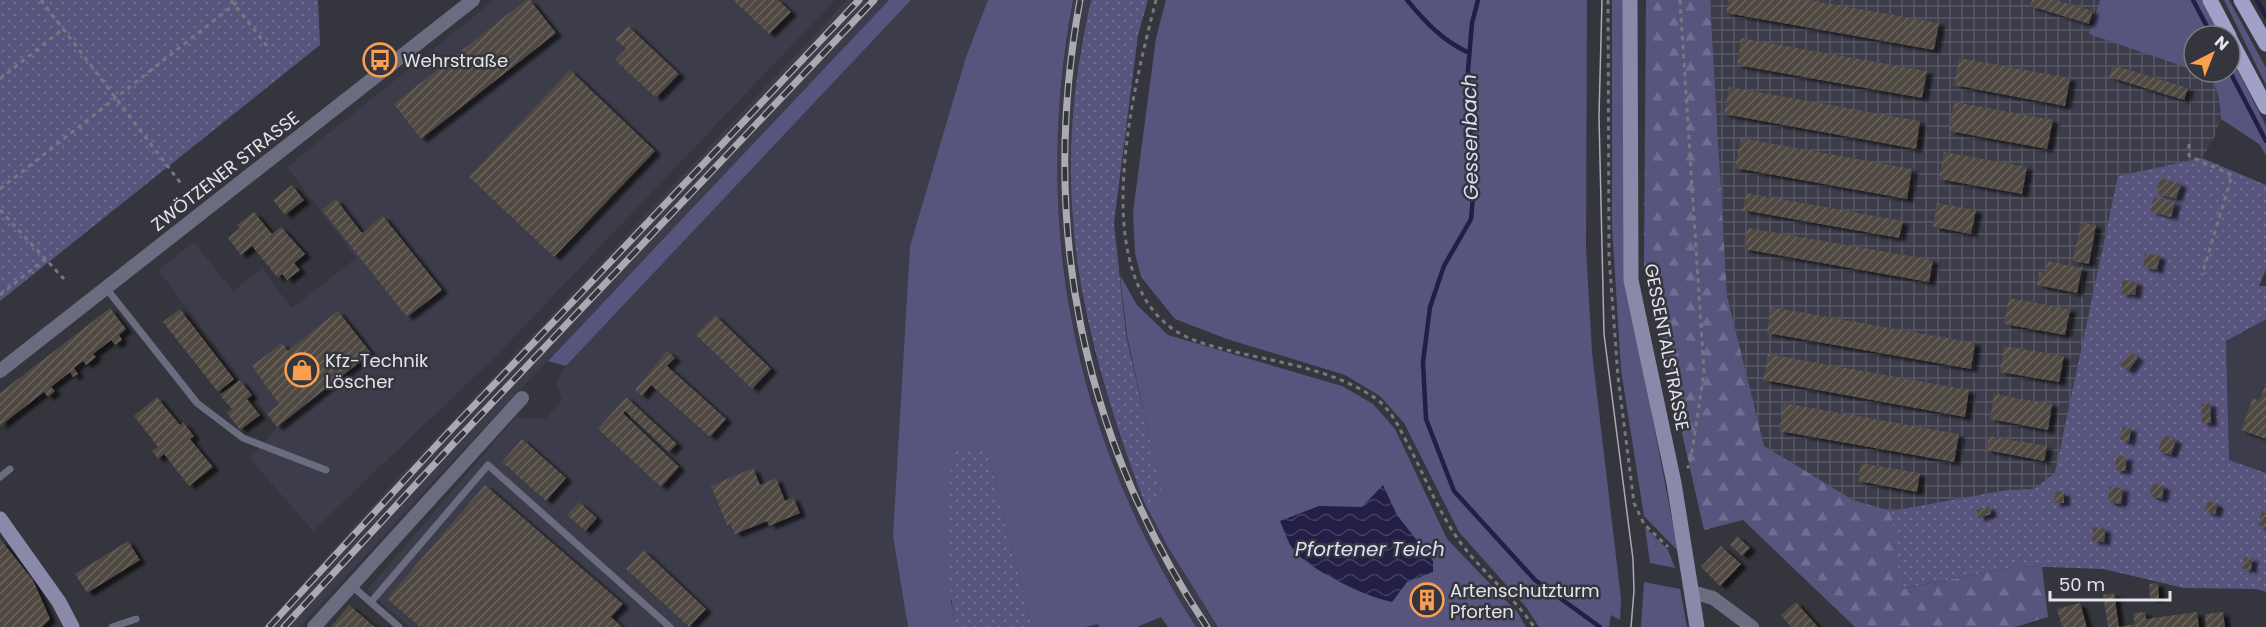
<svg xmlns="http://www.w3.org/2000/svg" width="2266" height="627" font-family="Poppins,sans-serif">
	<defs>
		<pattern id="industrial-grid" width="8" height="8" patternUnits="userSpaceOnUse" patternTransform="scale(1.5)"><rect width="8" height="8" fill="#3c3c4a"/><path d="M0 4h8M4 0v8" fill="none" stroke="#585864"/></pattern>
		<pattern id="forest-firs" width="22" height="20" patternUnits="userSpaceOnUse" patternTransform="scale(1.5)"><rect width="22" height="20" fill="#57557e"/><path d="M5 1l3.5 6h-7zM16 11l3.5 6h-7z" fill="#6f6d90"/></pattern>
		<pattern id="garden-dots" width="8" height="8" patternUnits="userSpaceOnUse" patternTransform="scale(1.5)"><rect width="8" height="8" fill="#57557e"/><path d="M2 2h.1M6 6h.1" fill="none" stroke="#6f6d90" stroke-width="1.8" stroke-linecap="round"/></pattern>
		<pattern id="water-waves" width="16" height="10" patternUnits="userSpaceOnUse" patternTransform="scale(1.5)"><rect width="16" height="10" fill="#221e45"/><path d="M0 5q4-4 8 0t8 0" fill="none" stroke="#423f60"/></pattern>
		<pattern id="building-hatch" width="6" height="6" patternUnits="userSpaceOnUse" patternTransform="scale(1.5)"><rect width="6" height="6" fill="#504943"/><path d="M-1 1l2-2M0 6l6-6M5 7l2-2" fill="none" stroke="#69635e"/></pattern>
		<filter id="shadow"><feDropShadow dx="6" dy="3.5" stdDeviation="1.5" flood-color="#0009"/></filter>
	</defs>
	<rect width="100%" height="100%" fill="#35353d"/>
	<path fill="#3c3c4a" d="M494,0h341l-340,357 -182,174 -63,-72 27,-32 -119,-157 36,-28 39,49 29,-22 30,39 64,-50 -69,-91z
		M847,0h42l-456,482 -133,145h-37l121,-134z
		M911,0h77l-22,57 -56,189 -16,290 14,91h-499l-42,-37 148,-172 30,1 17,-19 -6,-18 10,-16z
		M1073,0h18l-11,49 2,252 13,57 23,73 27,73 23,43 50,80h-22l-42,-67 -24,-50 -27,-65 -31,-119 -13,-100 -3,-68 2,-56z
		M2266,319v154l-37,-13 -3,-120z"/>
	<path fill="url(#industrial-grid)" d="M1710,0h390l-10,34 115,39 14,20 2,26 -7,19 -12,20 -84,18 -62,297 -22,16 -27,1 -116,21 -38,-11 -89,-53 -37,-151z"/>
	<path fill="#57557e" d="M889,0h22l-345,366 -18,-5z
		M988,0h85c-42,223 0,436 123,627h-28l-7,-10 -24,10h-38l-1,-3 -13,3h-53l-45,-176 -36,150 5,26h-48l-15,-91 17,-290 56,-189z
		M1166,0h421l-1,248 6,104 29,247 -1,21 -9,-5 -2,12h-70l-13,-20 -67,-75 -55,-109 -24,-27 -35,-21 -118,-36 -52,-20 -34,-42 -6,-24 -2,-41 23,-174z
		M1612,0h11l2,276 53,275 -34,-35 -23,-146 -9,-143z
		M2100,0h103l18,36h-27v34l-105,-36z
		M2224,0h5l37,68v17z
		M2230,55l36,71v29l-7,-11 -38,-25c-1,-17 -2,-39 -21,-47h30z
		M1120,275l17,30 31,30 174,51 31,18 22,25 52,110 71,74 8,14h-308l-50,-80 -23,-43 17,-7 -35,-162z
		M1645,527l23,23 7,18 -25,-5z
		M1644,582l36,7 7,38h-46z"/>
	<path fill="url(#forest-firs)" d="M1646,0h64l17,296 37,150 89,54 38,11 11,78 116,-23 24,1 6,50 -33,10h-160l-112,-107 -39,10 -60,-264z"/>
	<path fill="url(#garden-dots)" d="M0,0h318l2,45 -320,256z
		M1091,0h57l-10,35 -24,188 12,112 37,163 -18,6c-67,-177 -97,-316 -54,-504z
		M2202,158l64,27v84l-7,17h7v33l-40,22 3,119 37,13v119l-10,-3 -72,-1 -81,-19 -85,-3 -117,23 -10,-78 116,-21 27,-1 21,-16 63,-297z
		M952,449l35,2 45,176h-76c-12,-58 -7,-119 -4,-178z"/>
	<path fill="url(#water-waves)" d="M1383,485l14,30 36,46v11l-26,10 -15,20c-26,-5 -85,-33 -100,-54 -5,-8 -8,-18 -12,-27l39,-15 43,1z"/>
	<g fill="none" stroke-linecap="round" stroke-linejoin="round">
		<path stroke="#221e45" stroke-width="4.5" d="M1407,0c19,23 35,40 62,53
			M1478,0l-6,23 -4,47 2,58 5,47 -4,44 -27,47 -14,41 -7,55 3,57 28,72 81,89 65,47
			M2193,0l19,36
			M2257,0l9,17
			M2230,72l36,69"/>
	</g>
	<path fill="url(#building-hatch)" filter="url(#shadow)" d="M526,0h4l26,33 -135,106 -27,-35z
		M733,0h45l13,12 -22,22z
		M1728,0h81l130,23 -5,27 -208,-37z
		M2032,0h24l37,11 -4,13 -59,-18z
		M628,26l51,48 -23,24 -41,-38 11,-11 -11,-10z
		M1741,38l186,33 -5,27 -185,-33z
		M1959,58l111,20 -5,28 -111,-21z
		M2113,65l75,23 -4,12 -75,-23z
		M570,70l85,81 -101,106 -85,-80z
		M1729,87l191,34 -4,28 -192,-35z
		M1954,102l99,18 -6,29 -98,-18z
		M1741,138l171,31 -5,30 -172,-31z
		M1944,152l83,15 -5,27 -83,-15z
		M2160,178l21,6 -5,15 -20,-6z
		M292,185l12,15 -19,15 -12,-15z
		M1746,193l157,28 -4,17 -156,-28z
		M2154,197l21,5 -4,15 -21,-6z
		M336,199l26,34 21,-17 59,74 -35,27 -85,-107z
		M1937,203l39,7 -5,24 -38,-7z
		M254,212l18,22 9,-7 24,27 -11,9 6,7 -13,10 -5,-6 -4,4 -26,-32 -11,9 -13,-17 12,-10 -3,-3z
		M2081,222l15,3 -7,39 -16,-3z
		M1748,228l185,32 -4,22 -185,-33z
		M2145,253l15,3 -3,14 -14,-3z
		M2048,261l34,7 -5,25 -40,-8 2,-13 7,1z
		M2122,280l15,2 -2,13 -14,-1z
		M2009,298l61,11 -5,26 -61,-11z
		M1771,307l204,36 -4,26 -204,-36z
		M110,308l16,21 -7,6 3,5 -7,5 -4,-5 -18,14 3,3 -10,8 -3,-4 -9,7 4,6 -5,3 -3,-5 -19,15 4,4 -7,6 -4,-5 -44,34v-33z
		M180,309l54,70 -16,13 -55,-70z
		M338,311l33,42 -94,74 -10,-13 12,-10 -27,-38 30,-23 6,8z
		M715,315l56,54 -19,20 -56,-54z
		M2004,346l60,10 -5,26 -59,-10z
		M667,351l8,7 -8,8 59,53 -16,18 -59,-52 -9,11 -7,-6z
		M2130,352l8,6 -10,13 -8,-6z
		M1768,354l201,36 -4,27 -202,-37z
		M240,380l12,15 -5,4 13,16 -20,15 -13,-17 5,-4 -12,-14z
		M2266,384v55l-25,-9 12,-32 6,3z
		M1994,394l58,10 -4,26 -58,-11z
		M157,397l23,28 3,-3 11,14 -4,3 23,28 -24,19 -25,-32 -6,5 -6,-8 6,-4 -24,-31z
		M626,397l51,47 -8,8 -44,-41 -2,2 56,54 -18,20 -63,-58z
		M1784,403l175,31 -5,28 -175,-31z
		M2210,403l1,20h-9l-1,-19z
		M2122,427l9,1 -2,14 -9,-2z
		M2163,435l13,5 -5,15 -13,-4z
		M1989,436l58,10 -3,15 -58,-11z
		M522,439l44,39 -20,23 -44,-39z
		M2116,456l11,1 -2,14 -10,-1z
		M1861,463l59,10 -3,19 -59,-11z
		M753,468l7,17 16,-7 9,23 8,-4 7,16 -31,13 -2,-5 -32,13 -5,-10 -3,1 -16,-39z
		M2152,483l12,3 -2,13 -12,-3z
		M485,485l138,119 -12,13 11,10h-202l-33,-28z
		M2109,487l14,1 -2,16 -13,-2z
		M2055,491l9,1v11h-10z
		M2208,501l10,3 -3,10 -10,-3z
		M579,502l18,16 -12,13 -18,-16z
		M1989,506l2,8 -13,4 -2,-8z
		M2262,511l4,2v15l-8,-3z
		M2093,527l12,2 -1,13 -12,-1z
		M1737,536l13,12 -8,8 -12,-11z
		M0,539l33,41 17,39 -8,8h-42z
		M128,541l12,19 -53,33 -12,-19z
		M1721,546l20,18 -21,22 -19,-19z
		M643,550l63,59 -17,18 -63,-58z
		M2244,557l8,1 -1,12 -8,-1z
		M2158,583l1,15 -9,1 -1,-15z
		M2114,593l5,34h-11l-5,-32z
		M1424,594l9,2 -2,10 -9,-2z
		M1796,602l22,25h-27l-10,-12z
		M2080,603l7,24h-25l-5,-18z
		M349,605l26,22h-44z
		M2145,612l1,7 51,-7 2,15h-80l16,-3 -2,-11z
		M2223,612l2,15h-19l-1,-13z"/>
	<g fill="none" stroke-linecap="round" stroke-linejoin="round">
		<path stroke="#77777e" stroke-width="3" stroke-dasharray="4.5 4.5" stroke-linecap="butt" d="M41,0l141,185
			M231,0l39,50
			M1156,0c-23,91 -79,301 43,342 58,19 124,21 176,56 17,12 24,30 34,48 16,31 30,67 51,96 22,30 53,54 74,85
			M1608,0l1,256 9,121 16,126 10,21 24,23
			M1680,0l24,372 -14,93 -3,3
			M0,79l63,-50
			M2189,144v12l43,19 -30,100
			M0,189l240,-189
			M0,210l64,69
			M0,295l45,-36"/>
		<path stroke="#6c6c80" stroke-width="7" d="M106,288l91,115 46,35 83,32
			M0,477l10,-8
			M351,585l48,42
			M371,602l117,-137 182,162
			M112,627l24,-8"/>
		<path stroke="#6c6c80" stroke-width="14" d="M0,371l473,-371
			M1692,592l21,6 39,29
			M314,627l208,-229"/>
		<path stroke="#8a89aa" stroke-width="15" d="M1630,0l1,280 43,203 23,144
			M0,519l59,83 13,25"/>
		<path stroke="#a0a0c9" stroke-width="15" d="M2210,0l19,36
			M2241,0l25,44
			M2230,39l36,68"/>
		<path stroke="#aaaab0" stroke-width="1.5" d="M1602,0l-3,116 5,218 29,225 1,32 -3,36"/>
		<g stroke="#aaaab0" stroke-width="7">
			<path id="rail" d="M1080,0c-41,224 1,437 127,627
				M269,627l177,-192 413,-435
				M284,627l170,-184 420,-443"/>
		</g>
		<use href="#rail" stroke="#35353d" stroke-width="4.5" stroke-dasharray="14" stroke-linecap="butt"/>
	</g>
	<defs>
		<g id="bus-ring" transform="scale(1.725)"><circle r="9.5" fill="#35353d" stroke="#fa9f4f" stroke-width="1.5"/><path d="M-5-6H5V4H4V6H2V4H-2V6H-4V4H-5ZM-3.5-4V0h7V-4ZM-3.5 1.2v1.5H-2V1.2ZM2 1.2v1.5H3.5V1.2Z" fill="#fa9f4f"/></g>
		<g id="shop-ring" transform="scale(1.725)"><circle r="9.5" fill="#35353d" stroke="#fa9f4f" stroke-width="1.5"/><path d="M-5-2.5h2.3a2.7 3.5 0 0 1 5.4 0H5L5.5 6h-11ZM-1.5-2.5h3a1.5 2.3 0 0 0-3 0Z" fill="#fa9f4f"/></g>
		<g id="building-ring" transform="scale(1.725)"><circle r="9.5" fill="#35353d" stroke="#fa9f4f" stroke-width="1.5"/><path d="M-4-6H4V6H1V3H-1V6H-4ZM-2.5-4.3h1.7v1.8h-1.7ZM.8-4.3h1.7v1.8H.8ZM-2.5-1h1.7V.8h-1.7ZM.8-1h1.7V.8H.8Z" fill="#fa9f4f"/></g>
	</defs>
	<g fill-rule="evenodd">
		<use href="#bus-ring" x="380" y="60"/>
		<use href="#shop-ring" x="302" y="370"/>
		<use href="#building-ring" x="1427" y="600"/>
	</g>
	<g text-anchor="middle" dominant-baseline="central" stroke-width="5" stroke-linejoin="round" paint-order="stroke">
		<g font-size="18" fill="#e4e4e9" stroke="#35353d" text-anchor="start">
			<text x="403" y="60">Wehrstraße</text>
			<text x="325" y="360">Kfz-Technik<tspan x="325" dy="21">Löscher</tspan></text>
			<text x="1450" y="590">Artenschutzturm<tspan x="1450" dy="21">Pforten</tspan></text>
		</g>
		<g font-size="18" fill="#e4e4e9" stroke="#35353d">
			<text transform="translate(225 171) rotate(-38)">ZWÖTZENER STRASSE</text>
			<text transform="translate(1667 347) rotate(79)">GESSENTALSTRASSE</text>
		</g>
		<g font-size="20" font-style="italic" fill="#dfdffd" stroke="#35353d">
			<text transform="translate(1470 137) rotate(-91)">Gessenbach</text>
			<text x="1370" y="549">Pfortener Teich</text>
		</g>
	</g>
	<g transform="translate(2212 54) rotate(42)"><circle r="28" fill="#35353d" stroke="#7b7b82" stroke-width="1.5"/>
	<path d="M0-4.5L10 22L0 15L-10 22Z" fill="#fa9f4f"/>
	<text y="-9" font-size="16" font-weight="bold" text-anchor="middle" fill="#e4e4e9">N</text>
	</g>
	<path d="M2050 591v9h120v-9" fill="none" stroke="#e4e4e9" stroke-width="3"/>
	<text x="2059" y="591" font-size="18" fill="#e4e4e9" stroke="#35353d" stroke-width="4.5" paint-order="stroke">50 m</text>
</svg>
